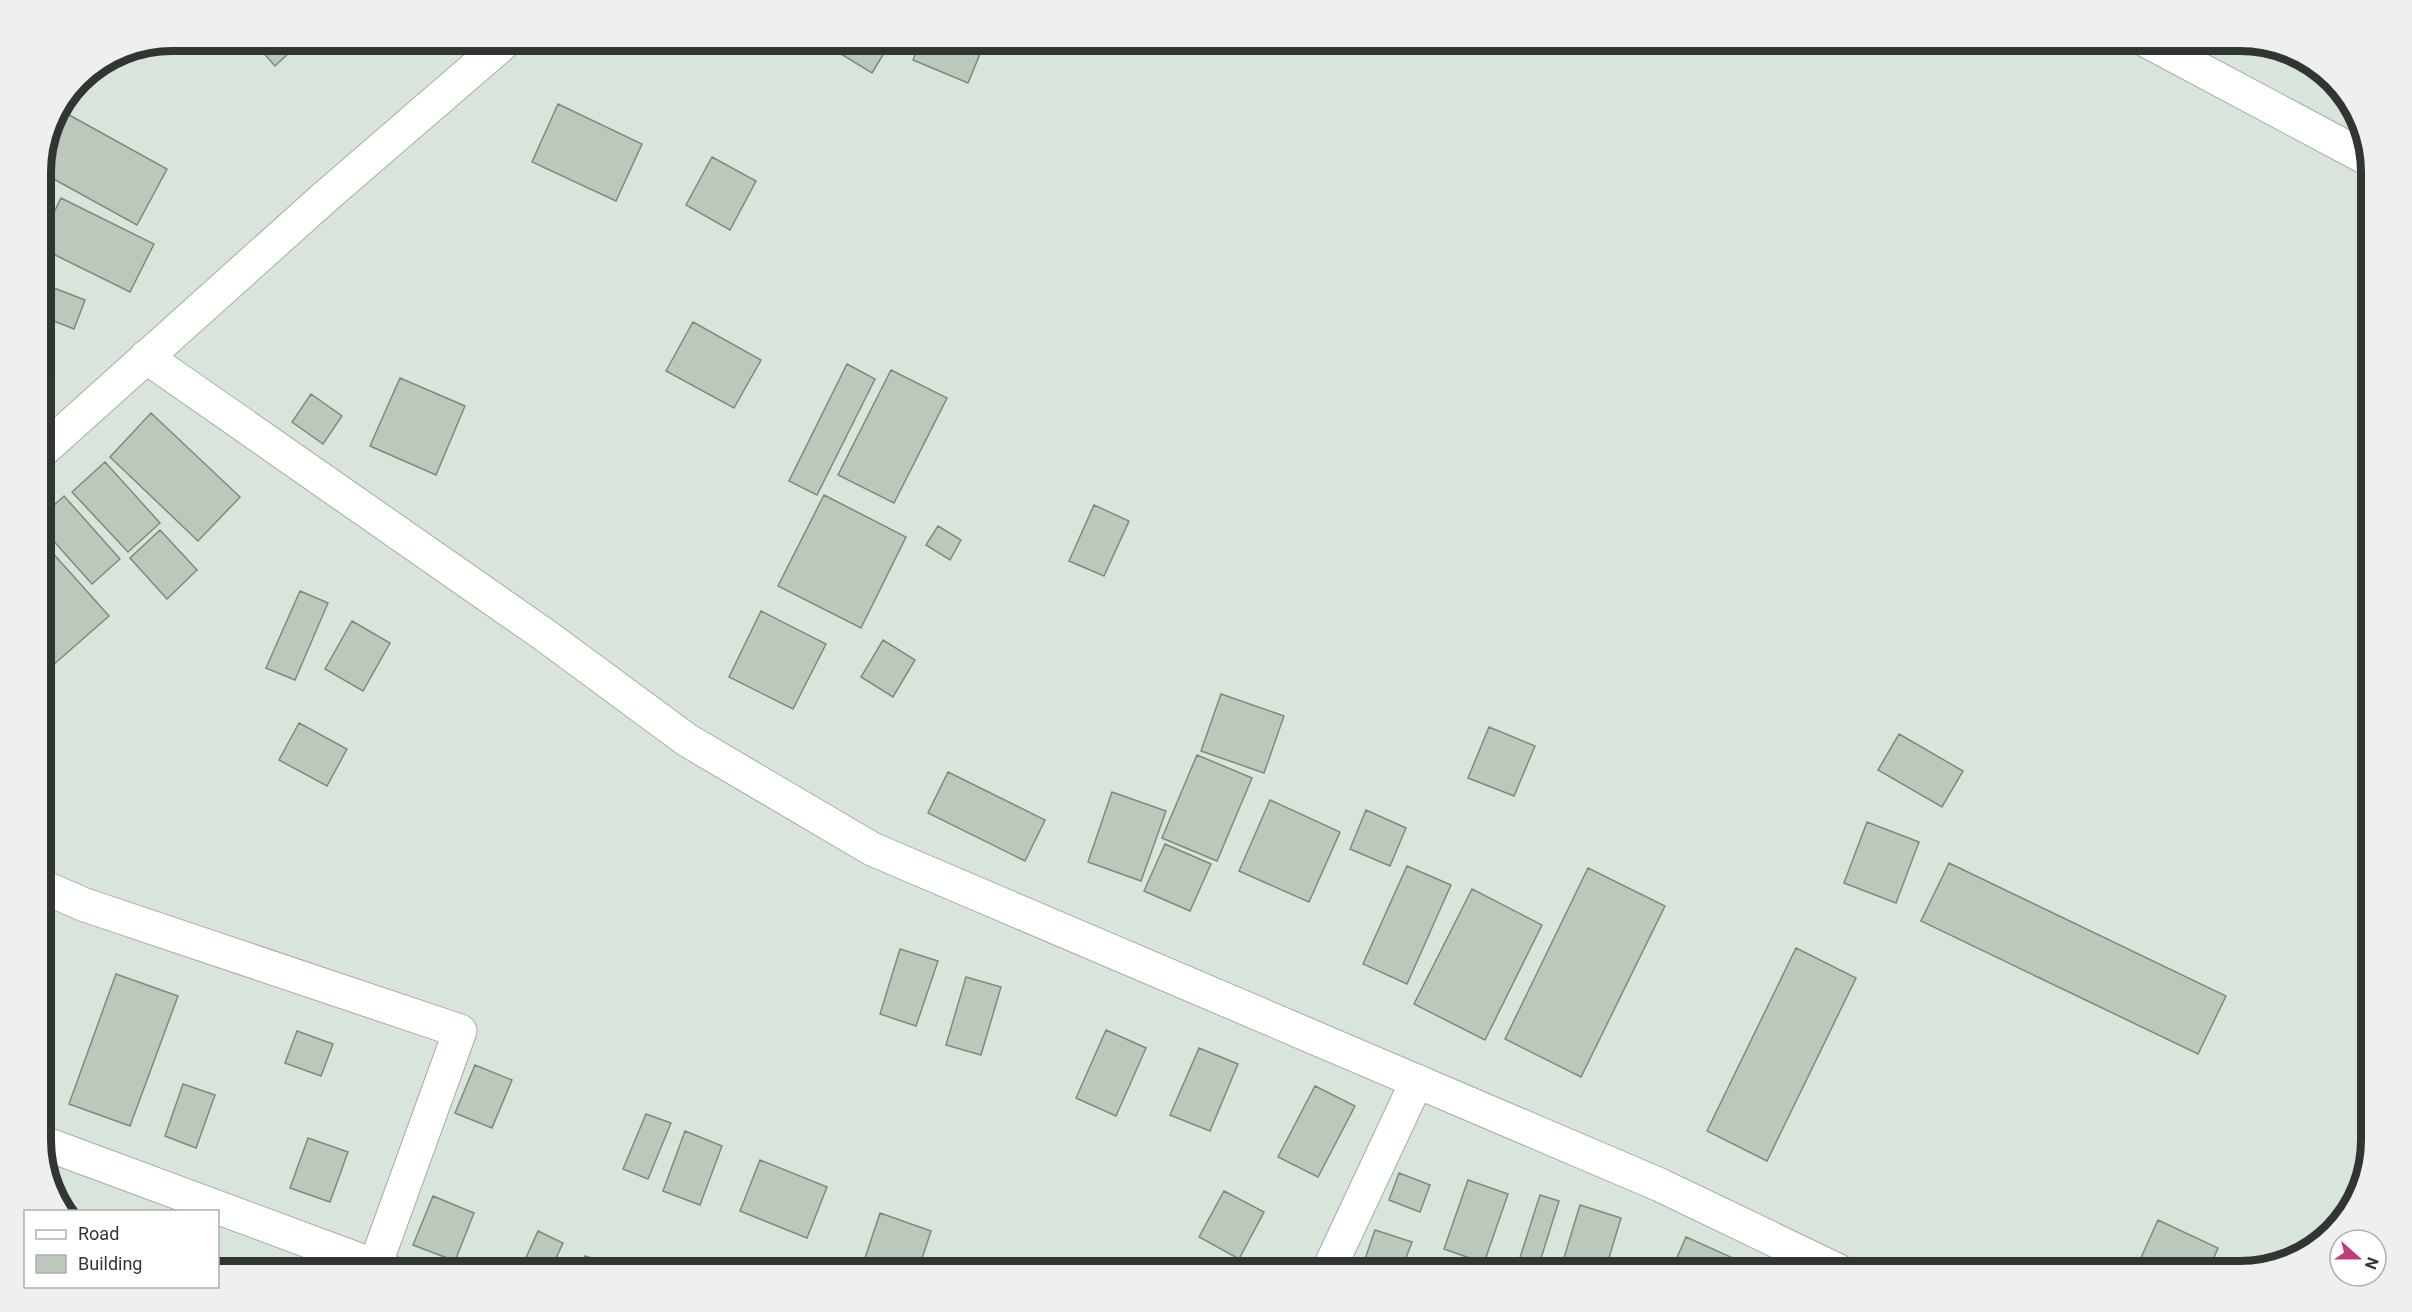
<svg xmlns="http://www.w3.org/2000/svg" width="2412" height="1312" font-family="Roboto,sans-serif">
	<rect width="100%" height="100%" fill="#d9e5da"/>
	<path fill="#bcc8bc" stroke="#7f8a7f" stroke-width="1.5" d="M252,40h51l-28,26z
		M818,40h74l-20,33z
		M921,40h42l19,9 -14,34 -55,-23z
		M558,104l84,40 -26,57 -84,-39z
		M62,111l105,58 -30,56 -96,-53 5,-33z
		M712,157l44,24 -26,49 -44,-25z
		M61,198l93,46 -24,48 -89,-44v-9z
		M41,283l44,17 -11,29 -33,-13z
		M693,322l68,38 -27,48 -68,-37z
		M847,364l28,15 -58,116 -28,-14z
		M891,370l56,28 -53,105 -56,-28z
		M400,378l65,28 -29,69 -66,-29z
		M311,394l31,22 -19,28 -31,-22z
		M151,413l89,84 -42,44 -88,-84z
		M105,462l55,61 -32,29 -56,-60z
		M824,495l82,42 -45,91 -83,-42z
		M64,496l56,63 -28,25 -51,-57v-10z
		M1094,505l35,16 -25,55 -35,-15z
		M938,526l23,14 -11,20 -24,-15z
		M160,530l37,40 -30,29 -37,-41z
		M41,540l68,76 -65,57 -3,-4z
		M300,591l28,12 -33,77 -29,-12z
		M761,611l65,33 -33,65 -64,-32z
		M352,621l38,22 -27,48 -38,-22z
		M883,640l32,20 -22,37 -32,-20z
		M1221,694l63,22 -20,57 -63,-22z
		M299,723l48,26 -20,37 -48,-26z
		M1489,727l46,19 -21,50 -46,-18z
		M1899,734l64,37 -21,36 -64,-37z
		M1197,755l55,23 -35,83 -55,-23z
		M948,772l97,48 -20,41 -97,-48z
		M1112,792l54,19 -25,70 -53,-19z
		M1270,800l70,32 -31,70 -70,-31z
		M1366,810l40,18 -16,38 -40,-17z
		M1867,822l52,20 -23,61 -52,-20z
		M1165,844l46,20 -21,47 -46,-20z
		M1949,863l277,133 -28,58 -277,-133z
		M1407,866l44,19 -44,99 -44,-20z
		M1588,868l77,38 -84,171 -76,-38z
		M1472,889l70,36 -57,115 -71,-36z
		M1796,948l60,30 -89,183 -60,-30z
		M900,949l38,12 -22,65 -36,-12z
		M116,974l62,22 -48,130 -61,-22z
		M966,977l35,10 -20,68 -35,-10z
		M1106,1030l40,18 -30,68 -40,-18z
		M297,1031l36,13 -12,32 -36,-13z
		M1199,1048l39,16 -28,67 -40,-16z
		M475,1065l37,15 -20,48 -37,-15z
		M183,1084l32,11 -19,53 -31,-12z
		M1315,1086l40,20 -37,71 -40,-20z
		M646,1114l25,9 -23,56 -25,-10z
		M685,1131l37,15 -22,59 -37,-14z
		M308,1138l40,14 -18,50 -40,-14z
		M760,1160l67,27 -20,51 -67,-27z
		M1399,1173l31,12 -10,27 -31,-12z
		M1468,1180l40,14 -24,69 -40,-14z
		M1224,1191l40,21 -25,47 -40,-22z
		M1540,1195l19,6 -22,70h-4l-16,-4z
		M433,1196l41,17 -19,48 -42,-16z
		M1580,1205l41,13 -16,53h-45z
		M880,1213l51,18 -13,40h-24l-30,-10z
		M2158,1220l60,28 -10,23h-73z
		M1375,1230l37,12 -11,29h-40z
		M538,1231l25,12 -13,28h-30z
		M1686,1237l47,21 -6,13h-56z
		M585,1256l31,10 -2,5h-34z
		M660,1258l35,13h-40z
		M1738,1258l31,13h-38z"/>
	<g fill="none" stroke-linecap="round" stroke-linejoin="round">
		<g stroke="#a3aea3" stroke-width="35">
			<path id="minor" d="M2145,40l225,120
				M146,357l400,279 141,104 185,109 788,336 179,86
				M41,886l44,19 375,126 -87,240
				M41,1142l348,129
				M1328,1271l89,-190"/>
		</g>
		<g stroke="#a3aea3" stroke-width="35">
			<path id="tertiary" d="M41,452l283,-254 183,-158"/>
		</g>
		<use href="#minor" stroke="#fff" stroke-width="33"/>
		<use href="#tertiary" stroke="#fff" stroke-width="33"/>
	</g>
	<path d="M0 0H2412V1312H0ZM172 51H2240A121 121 0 0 1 2361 172V1140A121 121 0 0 1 2240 1261H172A121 121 0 0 1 51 1140V172A121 121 0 0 1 172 51Z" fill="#efefef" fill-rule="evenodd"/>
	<path fill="none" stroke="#323632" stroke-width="8" d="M172 51H2240A121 121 0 0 1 2361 172V1140A121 121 0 0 1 2240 1261H172A121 121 0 0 1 51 1140V172A121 121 0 0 1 172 51Z"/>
	<rect x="24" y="1210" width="195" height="78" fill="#ffffff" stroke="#adafad" stroke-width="1.5"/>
	<rect x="36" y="1230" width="30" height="9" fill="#ffffff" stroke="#adafad" stroke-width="1.5"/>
	<text x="78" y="1240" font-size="18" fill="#323632">Road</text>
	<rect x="36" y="1255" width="30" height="18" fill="#bcc8bc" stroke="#adafad" stroke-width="1.5"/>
	<text x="78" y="1270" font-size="18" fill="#323632">Building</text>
	<g transform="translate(2358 1258) rotate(111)"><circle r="28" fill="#ffffff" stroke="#adafad" stroke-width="1.5"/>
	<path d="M0-4.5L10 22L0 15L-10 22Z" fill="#c13a79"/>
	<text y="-9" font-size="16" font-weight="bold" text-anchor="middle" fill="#323632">N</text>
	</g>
</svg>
